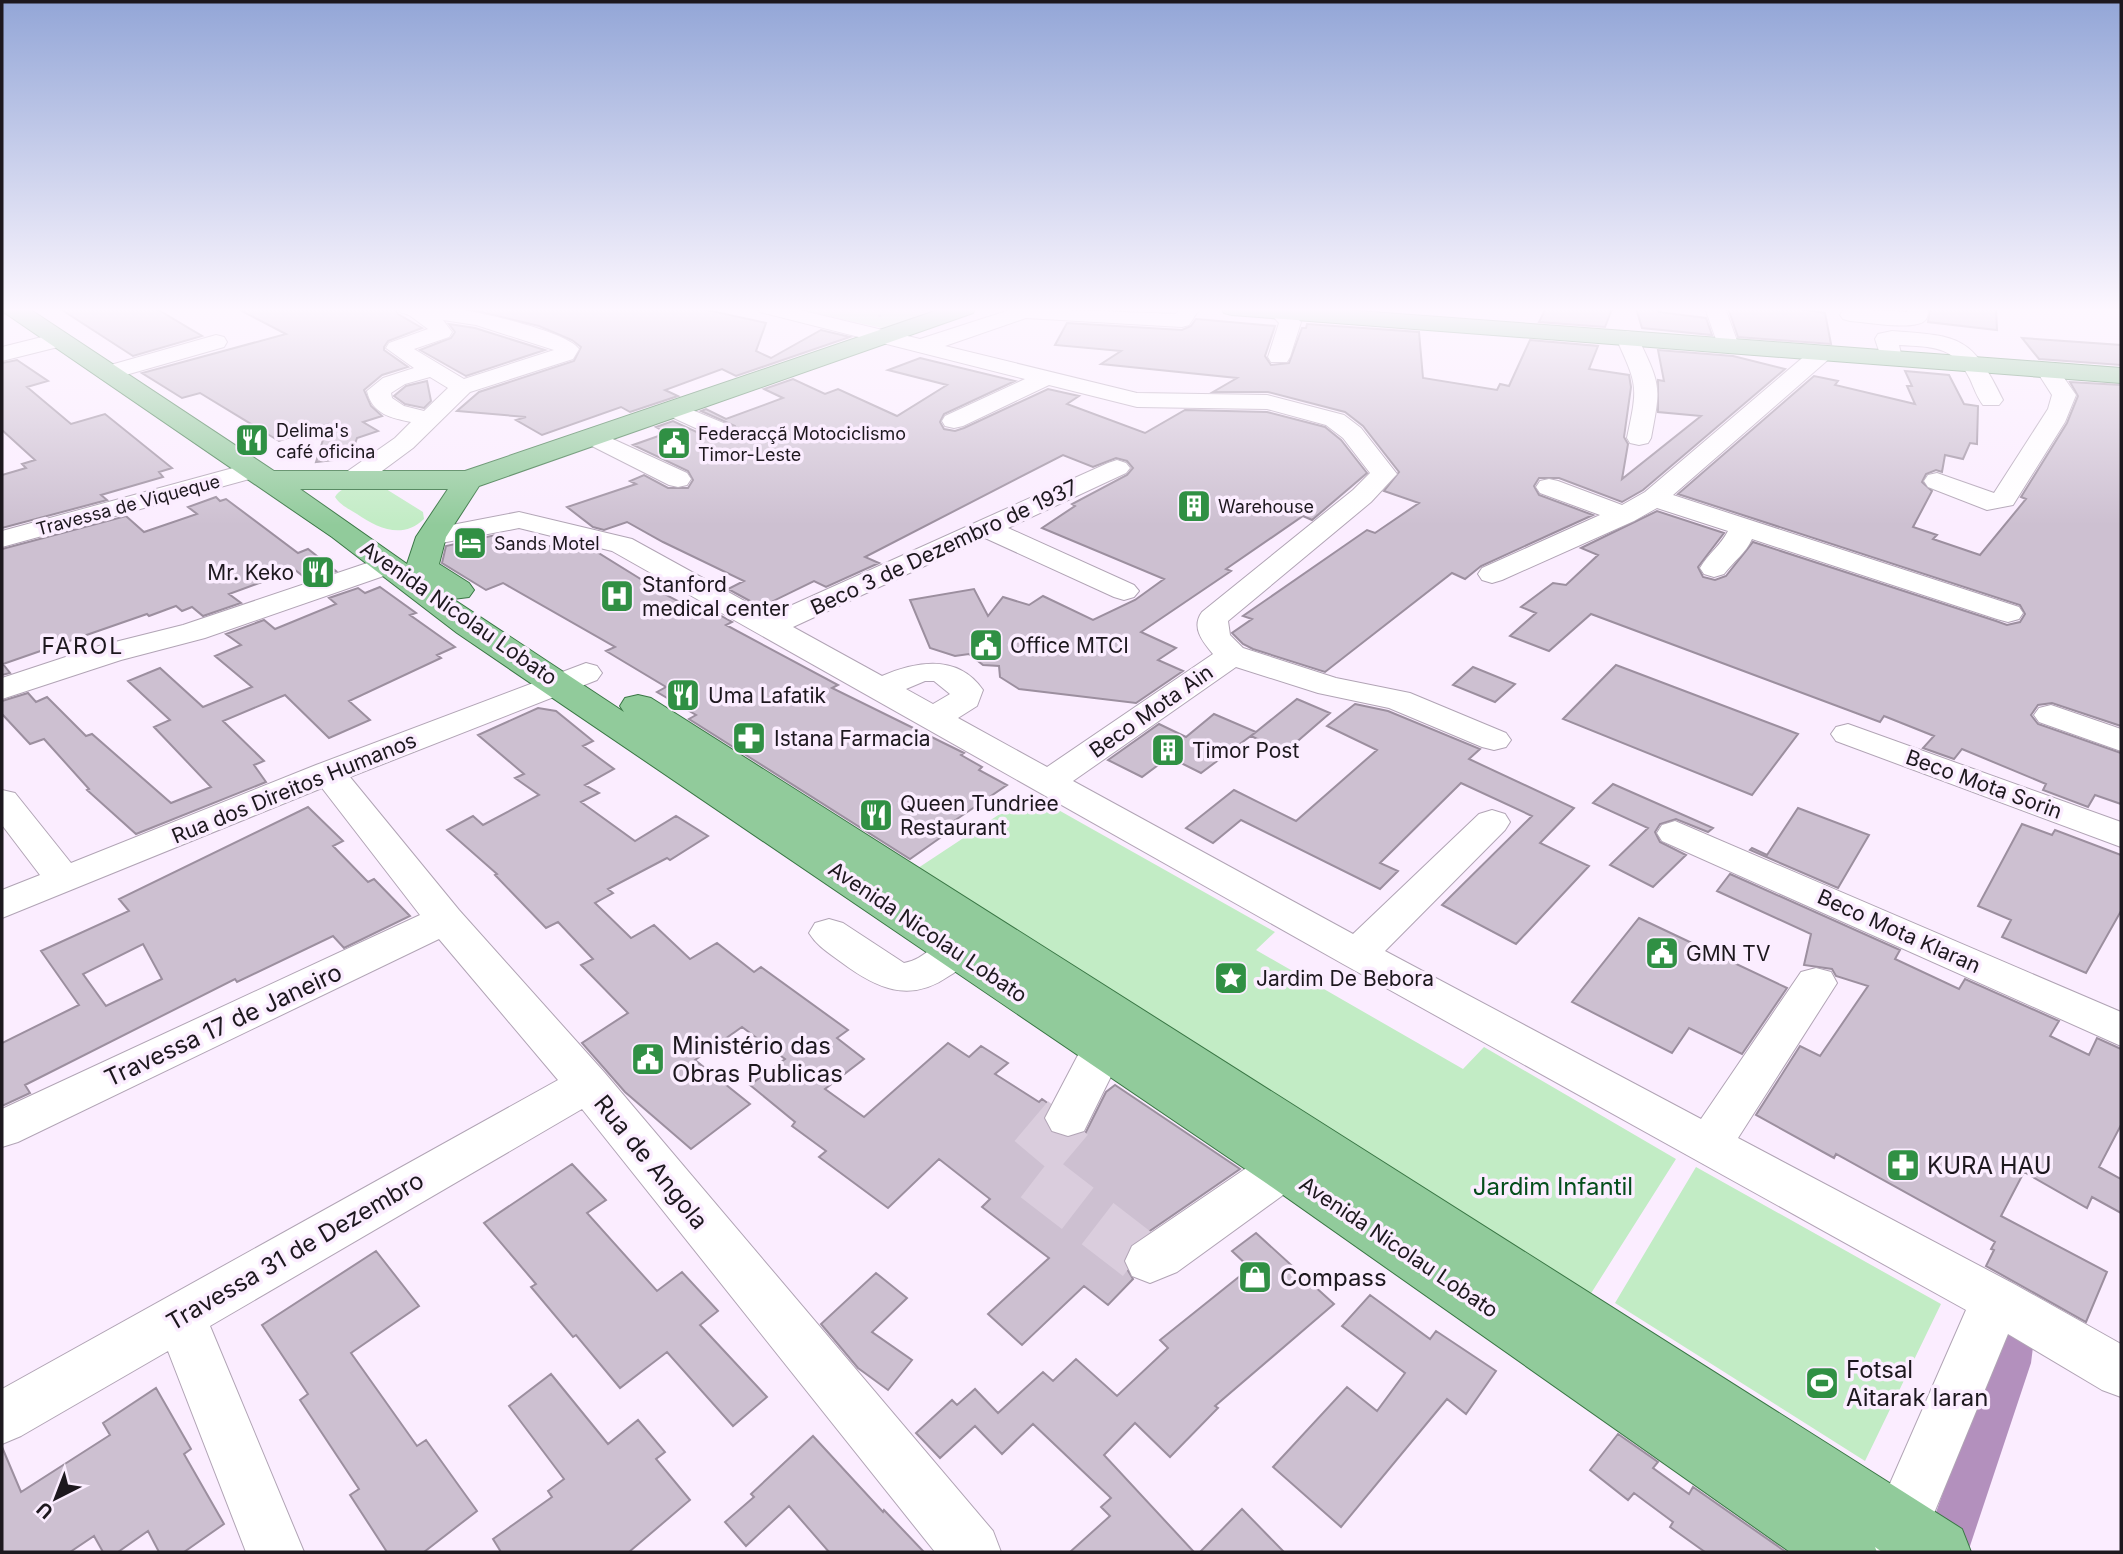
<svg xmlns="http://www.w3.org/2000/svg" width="2123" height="1554" font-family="Inter,sans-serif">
	<rect width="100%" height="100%" fill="#fbedff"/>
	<path fill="#c2ecc5" d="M791,308h154l-63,20z
		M378,484l45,28 1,7c-22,21 -46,9 -67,-5 -8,-5 -17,-9 -22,-17 8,-14 29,-12 43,-13z
		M1030,794l245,138 -19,18 207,119 21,-22 192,112 -93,147 -668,-436z
		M1696,1167l245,137 -76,157 -250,-158z"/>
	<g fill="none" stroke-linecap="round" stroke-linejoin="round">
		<path fill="#b390bd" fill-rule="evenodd" d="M2013,1320l15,6 6,13 -3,24 -63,189h-44l-1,-3 66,-186 3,-24 6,-13z"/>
	</g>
	<path fill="#cdc0d1" stroke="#9c8f9f" stroke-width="2" fill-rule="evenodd" d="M59,308h96l47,28 -69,20z
		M236,308h158l4,6 24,14 -34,13 -4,6v3l24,17 -26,8 -18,15 7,16 11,10 -19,6 15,9 -21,7 -7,20 -34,4 12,-38 -49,17 -79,-48 -18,5 -40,-25 144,-39z
		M464,308h234l68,15 -10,28 15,7 50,-28 29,7 -114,39 -14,-7 -57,21 13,6 -48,16 -9,-5 -79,28 -26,-15 10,-3 -69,-6 22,-19 95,-31 7,-14 -9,-7 -33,-14z
		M1546,308h49l17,1 -7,18 -66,-5z
		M1636,308h21l2,4 47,6 6,17 -70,-7z
		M1728,308h66l31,5 6,31 -93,-7z
		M1930,308h66l1,22 -69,-8z
		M1196,319l79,7 -10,30 6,9 18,-2 13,-35h4l1,-4 112,8 4,46 74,12 3,-6 9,2 21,-46 68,6 -9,23 40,6 2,12 -7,50 4,7 -6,35 79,-63 -43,-4v-32l6,1 -6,-31 75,6 52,13 -142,121 -21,12 -63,-24h-20l-5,8 5,9 54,20 -112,51 -16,13 -13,-6 -127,99 -72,-23 -10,-5 -11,-11 20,-14 -9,-3 124,-86 8,3 44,-30 -35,-12 15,-19 -36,-46 -18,-14 -77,-20h-55l24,-14 -136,-14 20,-13 -66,-6 12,-22 115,7 9,-4z
		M449,324l26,4 70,22 -79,26 -46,-26 31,-12 4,-6z
		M2022,338l99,7v20l-82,-6z
		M920,358l95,23 -71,33 -4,8 4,7 11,2 9,-3 84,-39 31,7 -12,8 78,29 40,-23 82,2 58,15 16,13 26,33 -55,47 -9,-4 -77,53 5,2 -90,61 35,16 -18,12 25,11 -47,32 -117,-14 -19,-12 -1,-11 -16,-1 -14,-11 -14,2 -25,-8 -20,-48 64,-11 14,27 15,-19 26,8 14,-9 50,24 42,-20 29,-21 -122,-51 33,-22 -3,-2 55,-29 6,-7 -6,-7 -11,-3 -23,9 -30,-12 -198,102 14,6 -53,24 -12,-6 -53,26 -33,-18 16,-8 -81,-39 -36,-20 -23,8 -11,-3 -26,-20 69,-23 -6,-3 14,-6 24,13h20l5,-8 -5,-9 -55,-26 34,-12 -11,-6 17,-6 41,19h20l4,-7 -3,-7 -34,-15 5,-2 20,10 57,-21 -19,-9 29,-10 32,15 13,-5 59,27 50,-31 -59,-15z
		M17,360l31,21 -21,6 44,37 34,-10 67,54 -13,4 4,5 -62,18 6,5 -105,28v-53l24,-7 -4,-4 13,-4 -33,-30v-67z
		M1905,371l44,4 15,29 14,2 -1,38 -7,-1 -7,16 -18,-4 -3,17 -6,-2 -10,4 -4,8 10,9 -19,36 24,8 -4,4 47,16 46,-56 -5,-2 46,-74 11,-27 -8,-14 51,3v341l-69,-23 -14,2 -7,10 7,9 83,29v51l-26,-9 -7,12 -45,-17 3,-6 -84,-35 -8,10 -31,-11 11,-12 -50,-20 -4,6 -289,-108 -42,37 -39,-15 26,-23 -15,-6 32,-24 13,2 32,-30 -17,-7 76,-37 67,22 -26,34 5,10 12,3 11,-4 27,-34 243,79 11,4 13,-3 5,-8 -5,-9 -342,-111 136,-118 24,5 -3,4 80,19 -8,-18h5z
		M427,381l4,20 -7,7 -19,-4 -11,-8 12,-10z
		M216,497l4,4 6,-2 72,54 10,-4 28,22 -28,9 -13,-10 -66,24 12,9 -38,13 -11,-9 -10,4 -6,-5 -27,10 -2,-2 -144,50 7,9 -8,2v-126l124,-33 18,16 53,-18 -9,-7z
		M500,534l14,9 10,-4 16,10 25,-7 27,7 76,47 21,11 9,-4 34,19 -6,3 112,60 -6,3 132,65 -3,2 21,12 -3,3 28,15 -56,38 6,3 -47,33 -221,-140 7,-4 -39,-23 9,-5 -60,-36 9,-4 -112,-64 -17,7 -44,-27 4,-17z
		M380,587l36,26 -6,2 45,32 -18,8 4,3 -92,43 21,19 -41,18 -44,-43 -62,26 41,40 -10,4 12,17 -130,52 -49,-44 2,-1 -45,-50 -14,5 -28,-30v-13l26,-8 8,9 11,-5 39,39 6,-2 79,69 40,-16 -57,-60 16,-7 -42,-39 32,-13 43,39 49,-20 -37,-31 26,-11 -15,-11 38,-14 11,9 61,-25 -7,-6 29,-10 7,5z
		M1616,665l182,69 -46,61 -189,-76z
		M1473,667l42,17 -20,18 -42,-17z
		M1297,699l33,14 -45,39 -34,-16z
		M1355,704l33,7 92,38 -11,10 105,49 -34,35 49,23 -73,78 -74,-39 90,-89 -71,-33 -81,80 18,8 -18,18 -139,-69 -28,23 -27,-15 48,-38 62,31 81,-71 -50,-24z
		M538,708l18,3 37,30 -10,5 31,23 -29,16 14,8 -18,9 54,39 41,-25 32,20 -38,24 -3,-2 -59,31 5,4 -18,10 36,35 23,-13 36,34 27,-16 37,29 7,-5 87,63 -11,8 27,21 -39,30 39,28 84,-74 21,14 12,-11 27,17 -13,11 44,28 3,-3 7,5 -6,15 8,15 16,4 18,-4 21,-42 9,-7 125,84 -109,75 -8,18 10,17 -25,26 -24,-19 -62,59 -34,-31 61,-56 -67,-51 8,-8 -51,-40 -51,49 -69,-51 7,-6 -34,-25 3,-4 -45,-37 35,-26 -43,-32 -47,33 55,44 -59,45 -66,-57 -43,-49 46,-30 -47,-48 12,-6 -35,-37 -12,6 -51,-53 2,-1 -50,-44 26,-14 10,9 56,-30 -24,-17 9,-4 -46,-39z
		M1214,714l42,18 -55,41 -32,-16 -27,20 -34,-17 51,-36 27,13z
		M1613,784l100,44 -5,4 -32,-13 -16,5 -5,8 5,10 26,13 -33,32 -43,-22 38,-37 -55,-25z
		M308,807l35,34 -10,5 35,36 6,-3 36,37 -66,32 -11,-12 -96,46 -2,-3 -210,106 5,8 -28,13v-63l77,-38 -38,-54 88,-40 -10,-12zM143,944l19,35 -56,27 -23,-32z
		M1798,808l71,27 -31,53 -88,-38 2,-2 15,7z
		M2022,824l30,11 3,-5 66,25v56l-35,62 -84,-36 9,-17 -33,-14z
		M1730,874l170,76 -5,9 64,30 6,-10 94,42 -9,15 39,19 8,-17 24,11v76l-22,42 22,12v34l-29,-16 -5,11 -63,-36 -23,44 106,56 -21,50 -100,-56 8,-16 -3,-1 4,-7 -159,-88 -2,4 -78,-43 44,-69 20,10 48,-70 -32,-10 -4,-7 -28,-4 7,-31 -94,-43z
		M1639,918l148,70 -45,66 -53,-26 -17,25 -100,-51z
		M572,1164l34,36 -19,13 70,78 25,-19 36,39 -18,14 67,72 -34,29 -66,-74 -47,36 -44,-53 -3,2 -42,-50 5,-3 -52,-61z
		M1256,1233l78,71 -119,102 3,2 -48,49 -35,-34 -31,32 90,97h-124l40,-36 -9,-9 10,-9 -78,-74 -31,30 -27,-28 -35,32 -24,-25 36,-33 5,5 18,-16 23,24 45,-41 10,9 23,-22 41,37 51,-48 -8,-8 90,-72 -18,-17z
		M376,1251l43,55 -68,47 66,93 9,-6 51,71 -53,41h-37l-37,-57 9,-6 -59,-89 8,-6 -46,-69z
		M876,1273l31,25 -35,34 40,28 -24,30 -30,-22 -37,-44z
		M1370,1295l60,44 6,-8 60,40 -30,43 -19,-15 -106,128 -68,-60 74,-80 30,24 28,-38 -63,-47z
		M551,1374l57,70 30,-24 27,32 -9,7 34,41 -61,52h-128l-8,-13 59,-42 -4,-6 16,-12 -55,-73z
		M156,1388l35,61 -7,5 40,70 -40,28h-25l-11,-21 -30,21h-15l-9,-16 -24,16h-68v-105l19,45 89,-57 -7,-12z
		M1618,1434l40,28 -5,6 36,26 4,-7 93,65h-81l-35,-25 3,-5 -39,-29 -6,7 -38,-30z
		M813,1436l70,76 1,-2 40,42h-95l-40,-46 -43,40 -21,-24 29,-25 -3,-3z
		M1242,1509l42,43h-84z"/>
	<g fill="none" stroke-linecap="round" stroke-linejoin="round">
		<path stroke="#dacddd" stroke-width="52" stroke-dasharray="52 25" stroke-linecap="butt" d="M1068,1118l-38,45 -2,7 113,87 9,4"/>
		<g stroke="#b1a4b5" stroke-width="2">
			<path id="minor" d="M397,308c16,0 33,-1 49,0 24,1 121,23 133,41l-6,10 -103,33 -57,56 -50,37 -9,2 -9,-2 -4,-6 4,-6 50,-35 16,-16c-20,-4 -39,-8 -44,-31l16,-13 31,-10 -28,-20 3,-5 39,-14 -19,-14 -9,-3zM443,320l33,5 78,25 -90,29 -50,-30 35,-12 3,-5zM430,377l18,11 -24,23 -20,-5 -12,-8 -1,-5 14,-9z
				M757,308h34l129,31 96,-31 160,6 4,-6h20l-11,17 -7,2 -156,-9 -81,28 192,47 130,2 77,20 17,13 36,46 -26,28 -143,119 2,14 13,13 93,30 74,15 96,40 5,7 -5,7 -12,3 -12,-3 -93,-39 -71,-15 -82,-26 -163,114 280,153 126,-120 13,-4 13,4 5,8 -5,8 -120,121 316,168 100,-147 15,-4 15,4 6,11 -99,155 276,146 107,60v53l-19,-7 -94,-56 -90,218h-58l106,-242 -623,-346 -731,-413 -93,-23 -88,17 -10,-2 -4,-6 4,-6 10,-2 88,-17 113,27 138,76 338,-152 9,-3 9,3 4,5 -4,5 -118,55 126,57 5,6 -5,6 -10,3 -10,-3 -129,-59 -192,89 89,49c35,-15 76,-22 101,14l-6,16 -19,12 89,49 166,-113c-11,-13 -22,-27 -11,-42l151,-122 17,-17 -27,-35 -17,-13 -59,-16 -130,-2 -88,-22 -86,41 -9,2 -9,-2 -3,-5 3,-5 80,-37 -265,-67zM925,681h9l16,13 -17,10 -27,-15z
				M1270,308h17l14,14 -11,35 -3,5h-16l-3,-5 11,-34 -11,-12z
				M1705,308h20l14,38 -3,5h-16z
				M1908,308h20c0,6 0,11 -5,14 -15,8 -56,0 -73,-1l-7,-2 -3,-4 3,-4 7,-2 57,3z
				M1627,331l8,2 3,5c23,48 23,48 13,100l-3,5 -9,2 -9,-2 -3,-5c11,-52 11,-52 -11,-100l3,-5z
				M1892,331c68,5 80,5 111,69l-4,5h-16c-6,-8 -9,-17 -13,-26 -17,-34 -37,-32 -71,-34l3,13 -3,5h-16l-8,-24 3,-5z
				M58,333l8,2 3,5 -3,5 -64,16v-14z
				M216,335l8,2 3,5 -3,5 -116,33 -8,-2 -3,-5 3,-5z
				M1822,346l8,2 3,5 -3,5 -157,137 346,112 4,6 -4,6 -11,3 -11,-3 -245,-80c-6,14 -19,23 -28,35l-10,3 -10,-3 -4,-6c8,-14 21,-23 28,-37l-71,-23 -23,13 -132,59 -10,3 -10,-3 -4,-6 4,-6 118,-53 -60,-22 -4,-6 4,-6 9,-2 9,2 64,24 23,-13 169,-144z
				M2047,363l8,2 21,30 -11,27 -52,83 -26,5 -59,-23 -4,-6 4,-6 9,-2 57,20 54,-84 4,-14 -16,-25 3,-5z
				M673,402l60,25 3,5 -3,5 -9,2 -9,-2 -50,-23 -4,-5 4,-5z
				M593,430l94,43 4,6 -4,6 -9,2 -9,-2 -85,-43 -3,-5 3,-5z
				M255,462l9,3 4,5 -4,5 -262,72v-16z
				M388,556l10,3 4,6 -4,6 -193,67 -84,22 -119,39v-21l97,-32 84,-21z
				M586,663l11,3 5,7 -5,7 -247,97 109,133 145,162 389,459 8,21h-66l-353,-443 -372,217 94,226h-58l-78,-201 -147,85 -19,8v-55l556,-309 -119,-141 -421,203 -16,5v-38l418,-194 -98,-127 -320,130v-28l38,-15 -38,-50v-35l13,3 56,70 245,-98z
				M2051,705l70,24v22l-82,-29 -5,-7 5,-7z
				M1848,724l273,98v25l-285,-106 -5,-7 5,-7z
				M1675,821l446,191v34l-459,-205 -5,-8 5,-8z
				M829,919l14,4 61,40c28,-5 32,-32 66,-22l6,10c-7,12 -16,18 -27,25 -40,28 -73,12 -108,-14 -12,-9 -24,-16 -32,-29l6,-10z
				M1103,1032l15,4 7,12 -41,83 -16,5 -16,-5 -7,-13 43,-82z
				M1284,1149l17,5 6,14 -6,14 -124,90 -27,11 -18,-7 -7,-15 7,-15 135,-92z"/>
		</g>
		<g stroke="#397644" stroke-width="2">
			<path id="major" d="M2,308h26l246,163h191l479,-163h32l-3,5 -494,173 -33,51 -7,27 30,19 5,7 -5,7 -16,2 171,113 -4,-6 5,-8 13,-3 13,3 1311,831 9,23h-89l-7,-5 2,5h-87l-524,-369 -809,-550 -125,-96 -327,-224zM300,489h148l-32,48 -9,27z
				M1221,308h97l803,60v15l-889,-68 -8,-2z"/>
		</g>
		<path stroke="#b2a7b5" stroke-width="2.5" stroke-dasharray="3.5 3.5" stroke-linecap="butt" d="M877,308l3,9"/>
		<use href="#minor" fill="#fff" fill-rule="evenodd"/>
		<use href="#major" fill="#91cb9b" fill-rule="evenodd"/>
	</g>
	<linearGradient id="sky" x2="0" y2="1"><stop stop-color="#93a6d7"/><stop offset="0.59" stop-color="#fdf7ff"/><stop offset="1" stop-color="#fdf7ff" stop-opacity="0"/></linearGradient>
	<rect width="2123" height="525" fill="url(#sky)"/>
	<defs>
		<g id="restaurant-square" transform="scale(1.75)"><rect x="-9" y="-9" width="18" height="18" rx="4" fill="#309044" stroke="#fbedff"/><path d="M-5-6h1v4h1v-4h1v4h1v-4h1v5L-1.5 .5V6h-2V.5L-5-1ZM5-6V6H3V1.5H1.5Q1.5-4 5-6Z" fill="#fff"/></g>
		<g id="civic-square" transform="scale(1.75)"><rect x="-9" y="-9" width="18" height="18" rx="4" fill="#309044" stroke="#fbedff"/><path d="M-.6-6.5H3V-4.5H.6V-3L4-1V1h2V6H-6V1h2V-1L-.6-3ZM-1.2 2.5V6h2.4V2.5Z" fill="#fff"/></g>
		<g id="building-square" transform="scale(1.75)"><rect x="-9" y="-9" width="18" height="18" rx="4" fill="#309044" stroke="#fbedff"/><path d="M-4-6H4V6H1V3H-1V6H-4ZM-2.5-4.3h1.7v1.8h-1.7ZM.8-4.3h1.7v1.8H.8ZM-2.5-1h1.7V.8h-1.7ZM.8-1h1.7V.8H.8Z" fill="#fff"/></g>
		<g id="hotel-square" transform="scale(1.75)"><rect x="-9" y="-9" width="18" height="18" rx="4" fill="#309044" stroke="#fbedff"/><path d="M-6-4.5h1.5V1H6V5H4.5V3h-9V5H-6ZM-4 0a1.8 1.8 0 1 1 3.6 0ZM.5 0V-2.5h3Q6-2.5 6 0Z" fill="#fff"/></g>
		<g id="hospital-square" transform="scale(1.75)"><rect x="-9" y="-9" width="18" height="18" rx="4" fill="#309044" stroke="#fbedff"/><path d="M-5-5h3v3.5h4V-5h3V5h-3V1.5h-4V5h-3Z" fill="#fff"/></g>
		<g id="pharmacy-square" transform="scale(1.75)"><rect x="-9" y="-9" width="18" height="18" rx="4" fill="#309044" stroke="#fbedff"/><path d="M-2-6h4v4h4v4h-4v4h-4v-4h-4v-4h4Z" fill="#fff"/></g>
		<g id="sight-square" transform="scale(1.75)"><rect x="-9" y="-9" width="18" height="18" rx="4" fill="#309044" stroke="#fbedff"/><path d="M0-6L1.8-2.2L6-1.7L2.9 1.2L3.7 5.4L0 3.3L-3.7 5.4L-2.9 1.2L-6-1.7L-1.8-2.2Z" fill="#fff"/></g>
		<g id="shop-square" transform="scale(1.75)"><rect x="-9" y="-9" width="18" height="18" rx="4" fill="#309044" stroke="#fbedff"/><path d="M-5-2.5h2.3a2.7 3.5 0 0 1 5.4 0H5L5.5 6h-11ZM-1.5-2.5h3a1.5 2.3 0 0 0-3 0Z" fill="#fff"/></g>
		<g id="stadium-square" transform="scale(1.75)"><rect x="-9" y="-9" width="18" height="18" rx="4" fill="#309044" stroke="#fbedff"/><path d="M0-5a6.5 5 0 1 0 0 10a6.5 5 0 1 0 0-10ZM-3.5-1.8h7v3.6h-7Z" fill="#fff"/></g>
	</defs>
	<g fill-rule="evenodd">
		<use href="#restaurant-square" x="252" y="440"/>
		<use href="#civic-square" x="674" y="443"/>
		<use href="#building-square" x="1194" y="506"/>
		<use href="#hotel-square" x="470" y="543"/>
		<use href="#restaurant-square" x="318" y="572"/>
		<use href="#hospital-square" x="617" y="596"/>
		<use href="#civic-square" x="986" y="645"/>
		<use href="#restaurant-square" x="683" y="695"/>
		<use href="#pharmacy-square" x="749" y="738"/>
		<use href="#building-square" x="1168" y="750"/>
		<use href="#restaurant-square" x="876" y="815"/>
		<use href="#civic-square" x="1662" y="953"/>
		<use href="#sight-square" x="1231" y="978"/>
		<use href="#civic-square" x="648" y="1059"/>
		<use href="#pharmacy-square" x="1903" y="1165"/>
		<use href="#shop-square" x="1255" y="1277"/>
		<use href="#stadium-square" x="1822" y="1383"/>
	</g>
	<g text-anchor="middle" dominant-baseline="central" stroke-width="7" stroke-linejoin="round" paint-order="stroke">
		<g font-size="18" fill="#1d181e" stroke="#fbedff" text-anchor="start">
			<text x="276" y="430">Delima's<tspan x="276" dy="21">café oficina</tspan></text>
			<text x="698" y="433">Federacçã Motociclismo<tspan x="698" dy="21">Timor-Leste</tspan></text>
			<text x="1218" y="506">Warehouse</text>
			<text x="494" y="543">Sands Motel</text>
		</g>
		<g font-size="18" fill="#1d181e" stroke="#fbedff">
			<text transform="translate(128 505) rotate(-15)">Travessa de Viqueque</text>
		</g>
		<g font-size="21" fill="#1d181e" stroke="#fbedff">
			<text transform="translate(944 547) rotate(-25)">Beco 3 de Dezembro de 1937</text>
			<text transform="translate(459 613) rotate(35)">Avenida Nicolau Lobato</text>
			<text transform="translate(1151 711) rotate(-35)">Beco Mota Ain</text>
			<text transform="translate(1984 784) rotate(20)">Beco Mota Sorin</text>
			<text transform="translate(294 788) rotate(-22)">Rua dos Direitos Humanos</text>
			<text transform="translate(1899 931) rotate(24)">Beco Mota Klaran</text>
			<text transform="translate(928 932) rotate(34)">Avenida Nicolau Lobato</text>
			<text transform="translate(1399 1247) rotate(34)">Avenida Nicolau Lobato</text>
		</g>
		<g font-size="21" fill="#1d181e" stroke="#fbedff" text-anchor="start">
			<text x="294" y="572" text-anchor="end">Mr. Keko</text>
			<text x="642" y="584">Stanford<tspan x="642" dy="24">medical center</tspan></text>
			<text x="1010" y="645">Office MTCI</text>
			<text x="708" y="695">Uma Lafatik</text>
			<text x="774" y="738">Istana Farmacia</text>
			<text x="1192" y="750">Timor Post</text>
			<text x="900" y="803">Queen Tundriee<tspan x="900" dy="24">Restaurant</tspan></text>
			<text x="1686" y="953">GMN TV</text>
			<text x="1256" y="978">Jardim De Bebora</text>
		</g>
		<g font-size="23" letter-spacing="2" fill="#1d181e" stroke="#fbedff">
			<text x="83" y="646">FAROL</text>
		</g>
		<g font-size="24" fill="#1d181e" stroke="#fbedff">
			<text transform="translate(223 1025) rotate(-25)">Travessa 17 de Janeiro</text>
			<text transform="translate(651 1162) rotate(51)">Rua de Angola</text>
			<text transform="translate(295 1251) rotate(-30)">Travessa 31 de Dezembro</text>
		</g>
		<g font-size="24" fill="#1d181e" stroke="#fbedff" text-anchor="start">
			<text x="672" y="1045">Ministério das<tspan x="672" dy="28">Obras Publicas</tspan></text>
			<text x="1927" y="1165">KURA HAU</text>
			<text x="1280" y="1277">Compass</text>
			<text x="1846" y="1369">Fotsal<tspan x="1846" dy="28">Aitarak laran</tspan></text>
		</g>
		<g font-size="24" fill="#044e1b" stroke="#fbedff">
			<text x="1553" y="1186">Jardim Infantil</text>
		</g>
	</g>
	<rect width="2123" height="1554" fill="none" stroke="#1d181e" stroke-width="7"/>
	<g transform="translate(56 1498) rotate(222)" stroke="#fbedff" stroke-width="5" paint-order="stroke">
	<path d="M0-5L12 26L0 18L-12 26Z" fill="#1d181e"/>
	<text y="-10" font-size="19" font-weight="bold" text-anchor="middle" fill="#1d181e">U</text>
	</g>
</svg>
